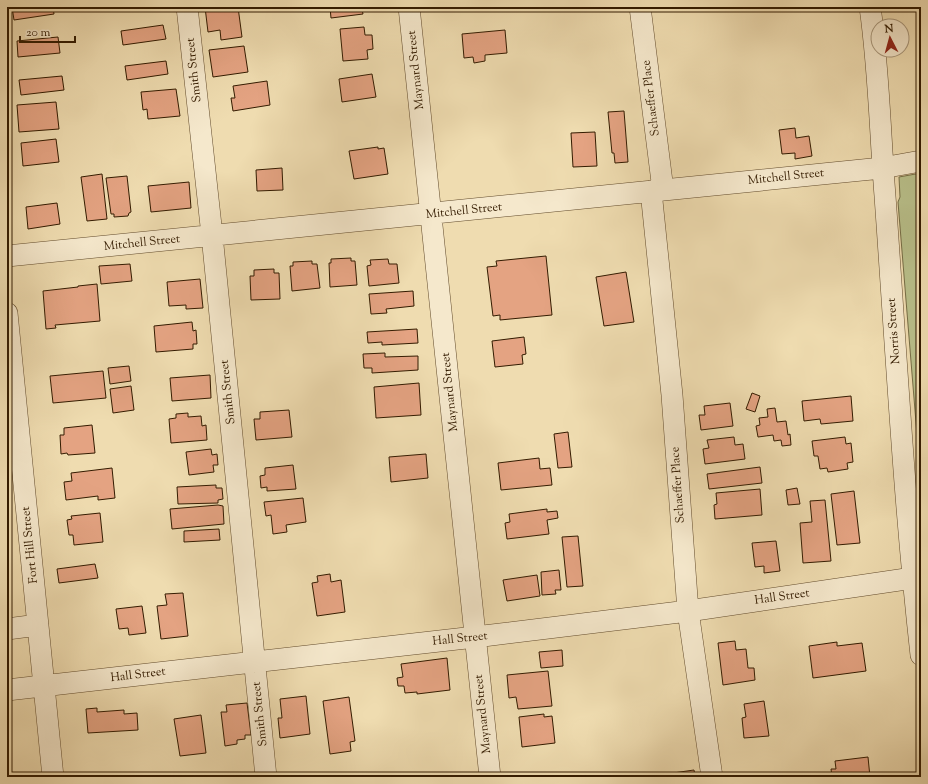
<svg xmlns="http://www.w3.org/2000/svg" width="928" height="784" font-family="'Sorts Mill Goudy',serif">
	<rect width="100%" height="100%" fill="#efdcb0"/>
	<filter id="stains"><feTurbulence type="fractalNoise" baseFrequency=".005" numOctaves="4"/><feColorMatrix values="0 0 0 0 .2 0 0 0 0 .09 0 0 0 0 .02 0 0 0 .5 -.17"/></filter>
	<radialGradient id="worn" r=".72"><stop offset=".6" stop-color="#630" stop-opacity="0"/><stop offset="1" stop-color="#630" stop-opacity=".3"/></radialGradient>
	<path fill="#b9c08b" stroke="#766e46" d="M921,173v311l-23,-282 2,-5 -1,-20z"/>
	<path fill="#e4a382" stroke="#331b00" d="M12,7h41l1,7 -40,6z
		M205,7h33l4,30 -21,3 -1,-10 -12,2z
		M330,7h37l1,1 -6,1 1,5 -32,4z
		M163,25l3,14 -43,6 -2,-14z
		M364,27l1,8h7l1,14 -6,1 1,9 -25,2 -3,-32z
		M505,30l2,23 -22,2v6l-11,2 -1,-6 -9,1 -2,-24z
		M58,37l2,16 -42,4 -1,-16z
		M244,46l4,26 -35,5 -4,-27z
		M166,61l2,13 -41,6 -2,-14z
		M372,74l4,23 -34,5 -3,-23z
		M62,76l2,14 -43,5 -2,-15z
		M267,81l3,24 -37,6 -2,-13h4l-2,-12z
		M176,89l4,27 -32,3 -1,-10 -4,1 -2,-18z
		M56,102l3,27 -40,3 -2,-27z
		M624,111l4,51 -13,1 -1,-10h-2l-4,-41z
		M795,128l1,10 13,-2 3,20 -17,3v-6l-13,1 -3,-24z
		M595,132l2,34 -24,1 -2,-34z
		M56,139l3,23 -36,4 -2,-23z
		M378,147v2l6,-1 4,26 -34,5 -5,-28z
		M282,168l1,22 -26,1 -1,-21z
		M102,174l5,45 -20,2 -6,-44z
		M127,176l4,36 -2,1 -1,3 -14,1v-3h-3l-5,-36z
		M189,182l2,26 -40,4 -3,-26z
		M57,203l3,21 -32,5 -2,-22z
		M546,256l6,59 -52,5v-5l-7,1 -6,-49 10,-1 -1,-5z
		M351,258v3h4l2,24 -27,2 -1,-24h2v-4z
		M388,259l1,5h8l2,19 -30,3 -2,-20 4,-1 -1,-5z
		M312,261v3h5l3,24 -28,3 -2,-25h3v-4z
		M130,264l2,17 -31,3 -2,-18z
		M274,269v4h5l1,26 -29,1 -1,-24h4v-6z
		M626,272l8,50 -30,4 -8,-49z
		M200,279l3,29 -17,1v-4l-17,1 -2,-24z
		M97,284l3,37 -45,4 1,3 -10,1 -3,-38 35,-4v-1z
		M413,291l1,15 -28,3 1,4 -16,1 -2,-20z
		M192,322l1,9 3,-1 1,14h-4v5l-37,3 -2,-26z
		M417,329l1,14 -36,2v-3l-14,1 -1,-11z
		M524,337l2,17 -4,1 1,9 -28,3 -3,-26z
		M385,353v4l33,-1v14l-46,3v-5h-8l-1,-14z
		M129,366l2,15 -21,3 -2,-16z
		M103,371l3,27 -53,5 -3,-27z
		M210,375l1,23 -39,3 -2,-23z
		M419,383l2,32 -45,3 -2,-31z
		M131,386l3,24 -21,3 -3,-24z
		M752,393l8,3 -5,16 -9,-3z
		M851,396l2,25 -32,3 -1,-5 -16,2 -2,-20z
		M730,403l3,23 -32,4 -2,-15h6l-1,-9z
		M775,408l2,14 9,-1 2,14 2,-1 1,11 -9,1 -1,-6 -7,1 -1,-6 -15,2 -2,-11 4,-1 -1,-7 9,-1 -1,-8z
		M289,410l3,27 -36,3 -2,-21h6v-7z
		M188,413v4l13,-1 1,10 4,-1 1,15 -36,3 -2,-24 7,-1v-4z
		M92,425l3,28 -27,2 -1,-2 -6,1 -1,-19h4v-7z
		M568,432l4,35 -14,1 -4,-34z
		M734,437l1,8 8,-1 2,15 -40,5 -2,-15 6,-1 -2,-8z
		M845,437l1,7 5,-1 2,19 -6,1 1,6 -20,3 -1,-4 -7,1 -2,-13h-4l-2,-15z
		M211,449l1,6 5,-1 1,11h-5l1,7 -25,3 -3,-23z
		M426,454l2,24 -37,4 -2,-25z
		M539,458l1,11 10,-1 2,17 -51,5 -3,-27z
		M293,465l3,24 -29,2v-4l-6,1 -1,-12 5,-1v-7z
		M760,467l2,16 -53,6 -2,-15z
		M112,468l3,30 -17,2v-4l-32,4 -2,-18 8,-1 -1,-8z
		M216,485v3h6l1,11 -5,1v3l-40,1 -1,-17z
		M797,488l3,16 -12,1 -2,-15z
		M760,489l2,26 -47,4 -1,-14 3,-1 -1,-11z
		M854,491l6,52 -23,2 -6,-51z
		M303,498l3,24 -20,3 1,7 -14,2 -2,-19 -5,1 -2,-14z
		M825,500l6,61 -28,2 -3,-40 12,-1 -2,-21z
		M218,505l5,1 1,18 -52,5 -2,-20z
		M547,509v3l10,-1 1,7 -11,2 2,14 -42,5 -2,-16 5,-1 -1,-8z
		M100,513l3,29 -29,3 -1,-10h-4l-2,-15 5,-1 -1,-3z
		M219,529l1,11 -36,2v-11z
		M578,536l5,50 -16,1 -5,-50z
		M776,541l4,30 -16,2v-7l-9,1 -3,-24z
		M95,564l3,14 -39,5 -2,-14z
		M559,570l2,20h-6l1,4 -14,1 -1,-23z
		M330,574l1,8 10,-2 4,32 -28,4 -5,-33 6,-1 -1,-6z
		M537,575l3,21 -33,5 -4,-21z
		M183,593l5,43 -27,3 -4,-33 10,-1 -2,-11z
		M142,606l4,27 -17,2 -1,-7 -9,1 -3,-20z
		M735,641l1,9 10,-1 2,19h6l1,12 -32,5 -5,-42z
		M837,642v4l25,-3 4,28 -53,7 -4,-32z
		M562,650l1,16 -22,2 -2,-16z
		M447,658l3,32 -33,4v-2l-12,1 -1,-7h-6l-1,-8 6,-1 -2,-13z
		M548,671l4,35 -34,3 -2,-12 -7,1 -2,-23z
		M306,696l4,38 -30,4 -2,-20h4l-2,-19z
		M349,697l6,44 -5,1 1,9 -21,3 -7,-53z
		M764,701l5,35 -25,2 -2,-20 4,-1 -2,-13z
		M247,703l4,32h-6v4l-8,1v4l-12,2 -4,-34h6l-1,-7z
		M97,708v4l27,-2v4l13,-1 1,17 -50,3 -2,-24z
		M544,714v3l8,-1 3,27 -33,4 -3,-30z
		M201,715l5,38 -26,3 -6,-37z
		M868,757l2,20h-38l-1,-8h5l-1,-8z
		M694,770l1,6h3v1h-46v-1z
		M454,773l1,4 -32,-1z"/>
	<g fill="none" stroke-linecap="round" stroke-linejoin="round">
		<g stroke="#624b2c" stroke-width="22">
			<path id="minor" d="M187,7l25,228 54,542
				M409,7l81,770
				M640,7l23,183
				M870,7c9,63 10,126 15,189 11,153 19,307 36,459
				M651,191l21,204 16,216 24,166
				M7,256l875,-88 39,-7
				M7,313l46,464
				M7,629l31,-4
				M7,690l468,-53 213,-26 225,-33"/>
		</g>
		<use href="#minor" stroke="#f5e8cc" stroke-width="21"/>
	</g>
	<g text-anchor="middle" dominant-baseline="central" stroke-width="3" stroke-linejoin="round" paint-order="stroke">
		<g font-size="12" fill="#331b00" stroke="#f5e8cc">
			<text transform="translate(194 70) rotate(-96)">Smith Street</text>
			<text transform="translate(416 70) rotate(-96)">Maynard Street</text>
			<text transform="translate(651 98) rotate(-97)">Schaeffer Place</text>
			<text transform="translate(786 177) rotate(-6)">Mitchell Street</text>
			<text transform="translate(464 211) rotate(-6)">Mitchell Street</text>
			<text transform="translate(142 243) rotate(-6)">Mitchell Street</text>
			<text transform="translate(894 331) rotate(-94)">Norris Street</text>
			<text transform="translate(228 392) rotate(-96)">Smith Street</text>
			<text transform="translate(450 392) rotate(-96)">Maynard Street</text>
			<text transform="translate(678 485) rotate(-94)">Schaeffer Place</text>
			<text transform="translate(30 545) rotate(-96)">Fort Hill Street</text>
			<text transform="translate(782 597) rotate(-8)">Hall Street</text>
			<text transform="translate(460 639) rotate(-6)">Hall Street</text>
			<text transform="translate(138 675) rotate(-7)">Hall Street</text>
			<text transform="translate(260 714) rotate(-96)">Smith Street</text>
			<text transform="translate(483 714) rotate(-96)">Maynard Street</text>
		</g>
	</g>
	<rect width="928" height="784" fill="none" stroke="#efdcb0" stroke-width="24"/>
	<rect x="8" y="8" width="912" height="768" fill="none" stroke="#331b00" stroke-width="2"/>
	<rect x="12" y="12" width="904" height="760" fill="none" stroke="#331b00"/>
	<g transform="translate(890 38) rotate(354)"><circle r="19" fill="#f5e8cc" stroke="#a7967a"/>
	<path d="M0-3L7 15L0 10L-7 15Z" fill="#8f2418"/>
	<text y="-6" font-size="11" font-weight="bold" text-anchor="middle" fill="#331b00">N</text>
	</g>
	<path d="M20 36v6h55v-6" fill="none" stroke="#331b00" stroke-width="2"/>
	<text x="26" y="36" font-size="12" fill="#331b00" stroke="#f5e8cc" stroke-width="3" paint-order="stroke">20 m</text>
	<rect width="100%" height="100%" filter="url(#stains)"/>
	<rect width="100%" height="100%" fill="url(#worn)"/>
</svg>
